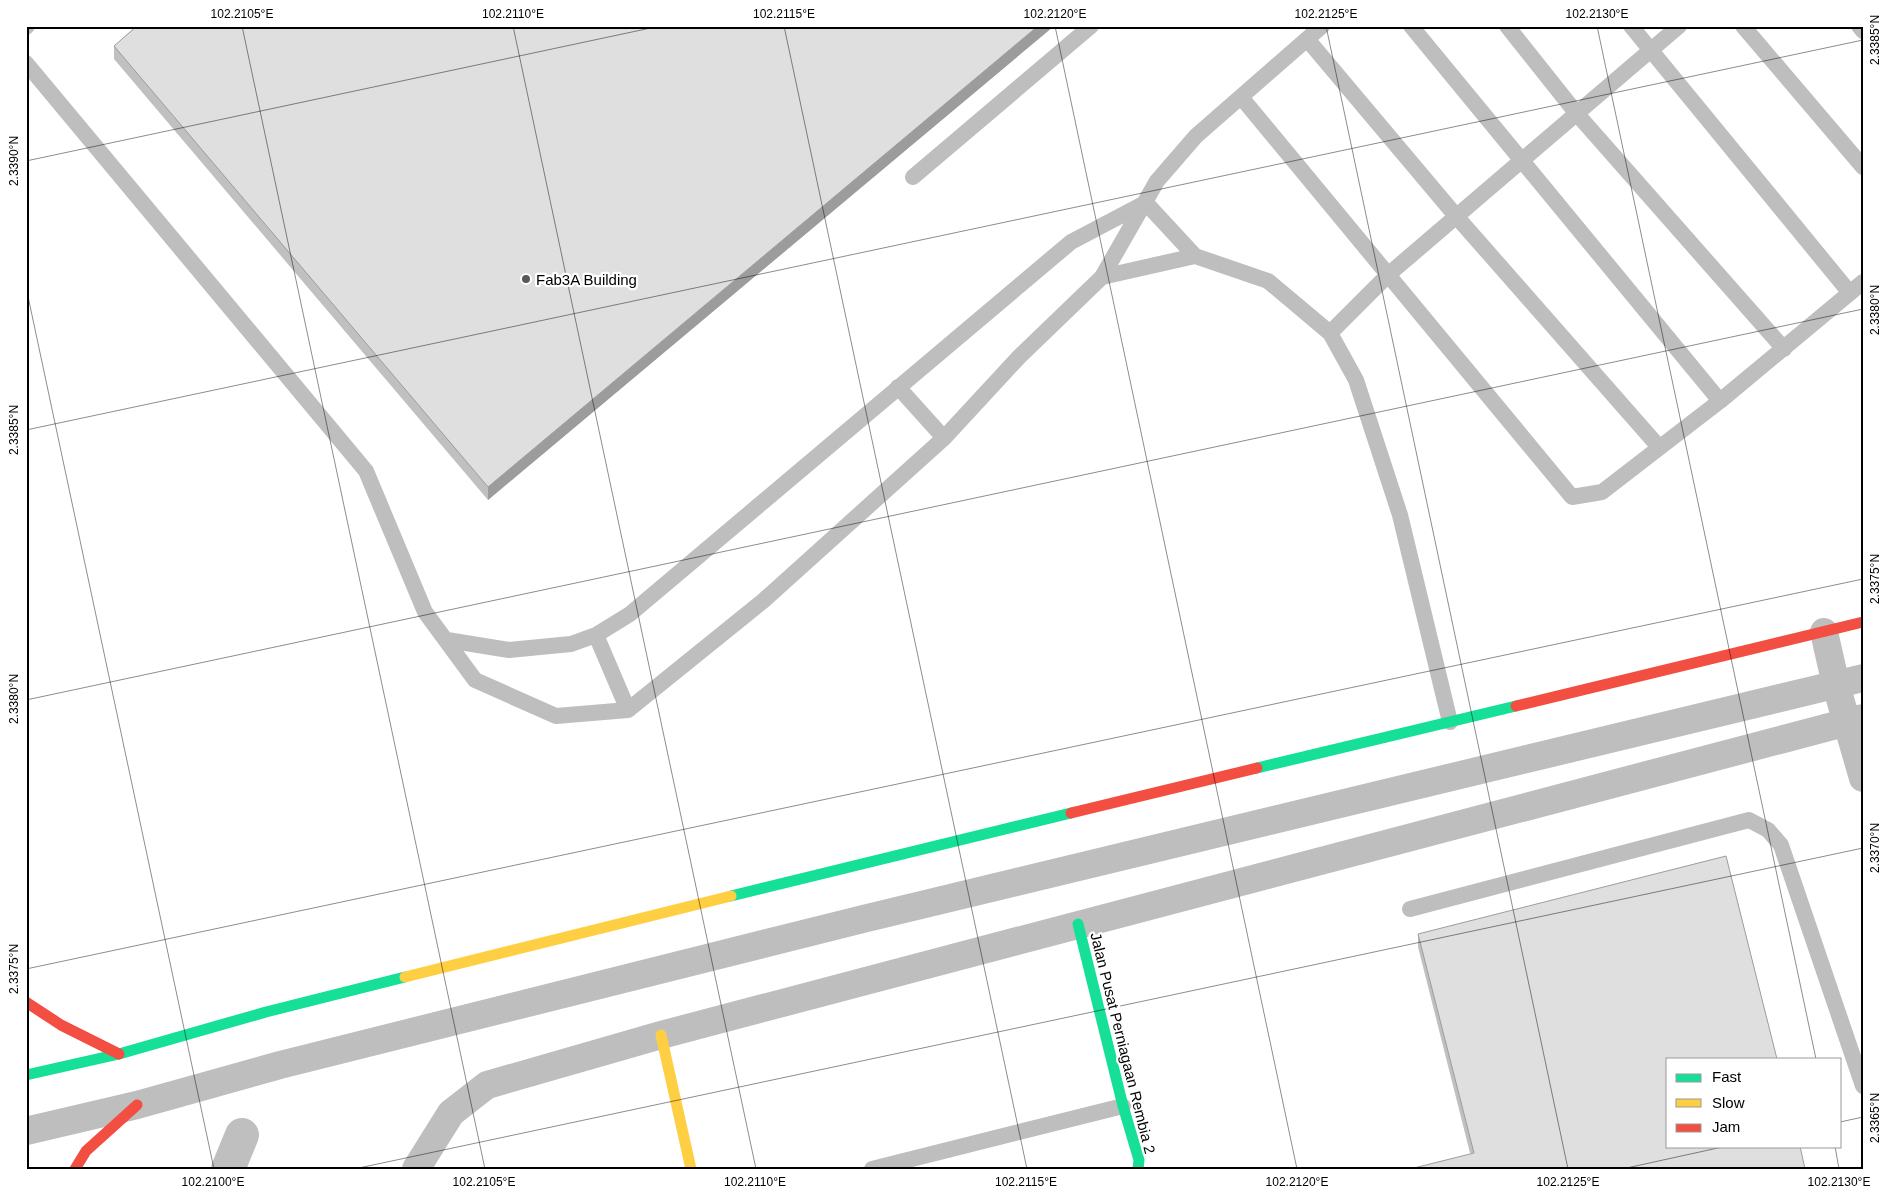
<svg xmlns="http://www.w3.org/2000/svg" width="1889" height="1195" font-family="Arial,sans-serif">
	<rect width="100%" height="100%" fill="#fff"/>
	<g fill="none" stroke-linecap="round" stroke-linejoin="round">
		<path stroke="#bfbfbf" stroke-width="34" d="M228,1169l14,-34"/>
		<path stroke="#bebebe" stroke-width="16" d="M1411,26l309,375
			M1507,26l70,88 207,235
			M1631,26l219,267
			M1743,26l120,141
			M1859,26l4,5
			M26,27l1,-1
			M1307,39l149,177 203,231
			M26,63l340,408 59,141 50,68 81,36 72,-6 135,-109 181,-163 75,-81 83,-80 55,-96 39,-45 126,-110
			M1241,97l331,400 30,-5 118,-91 143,-119
			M913,177l178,-151
			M1146,203l49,53 73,25 62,52 26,47 44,135 50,207
			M1102,277l93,-21
			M1330,333l59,-59 290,-248
			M898,387l46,51
			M596,635l32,75
			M447,640l62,10 62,-6 25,-9 34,-21 441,-372 74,-39
			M1410,909l339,-89 19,10 13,15 82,241
			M872,1169l251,-63"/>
		<path stroke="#bebebe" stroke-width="28" d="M1824,632l12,53 27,93
			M26,1131l111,-26 143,-40 583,-146 1000,-241
			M416,1169l35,-56 36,-28 174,-50 1202,-317"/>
		<path stroke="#16e098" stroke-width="11" d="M1257,768l259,-62
			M731,896l340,-83
			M1078,924l45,182 16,54 -1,9
			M26,1075l93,-21 147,-42 139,-35"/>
		<path stroke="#ffcf43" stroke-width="11" d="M405,977l326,-81
			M661,1035l30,134"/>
		<path stroke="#f24e42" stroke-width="11" d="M1516,706l347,-84
			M1071,813l186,-45
			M26,1002l35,23 58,29
			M75,1169l11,-18 51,-46"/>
	</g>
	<path fill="#c0c0c0" d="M137,26h917l-566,474 -374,-441v-13z
		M1418,934l250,212 -198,7 -52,-206z"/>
	<path fill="#9c9c9c" d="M1038,26h16l-566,474v-13z"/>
	<path fill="#dfdfdf" stroke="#9c9c9c" d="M137,26h901l-550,461 -374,-441z
		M1726,856l51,203h-109v87h132l5,23h-395l64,-16 -56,-219z"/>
	<path fill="none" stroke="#000" stroke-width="1" stroke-opacity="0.45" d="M242,26l243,1143M513,26l243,1143M784,26l243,1143M1055,26l242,1143M1326,26l242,1143M1597,26l219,1033M26,161l634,-135M26,287l188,882M26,430l1837,-390M26,700l1837,-391M26,969l1837,-390M1840,1122l23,-5M1835,1146l4,23M354,1169l1509,-321M1622,1169l105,-23"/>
	<circle fill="#595959" stroke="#fff" stroke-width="2" cx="526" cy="279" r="5"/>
	<g text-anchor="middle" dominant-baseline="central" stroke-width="4.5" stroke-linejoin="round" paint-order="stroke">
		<g font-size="15" fill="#000" stroke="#fff" text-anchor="start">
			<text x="536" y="279">Fab3A Building</text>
		</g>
		<g font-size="15" fill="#000" stroke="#fff">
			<text transform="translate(1123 1043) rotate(76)">Jalan Pusat Perniagaan Rembia 2</text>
		</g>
	</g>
	<rect width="1889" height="1195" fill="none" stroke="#ffffff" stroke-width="55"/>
	<rect x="1666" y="1058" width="175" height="90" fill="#ffffff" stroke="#999999"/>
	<rect x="1676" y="1074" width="25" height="8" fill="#16e098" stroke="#999999"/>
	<text x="1712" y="1082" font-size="15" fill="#000000">Fast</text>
	<rect x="1676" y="1099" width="25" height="8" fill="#ffcf43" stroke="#999999"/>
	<text x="1712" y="1108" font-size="15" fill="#000000">Slow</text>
	<rect x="1676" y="1124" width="25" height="8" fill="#f24e42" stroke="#999999"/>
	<text x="1712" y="1132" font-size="15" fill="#000000">Jam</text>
	<rect x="28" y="28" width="1834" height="1140" fill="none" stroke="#000" stroke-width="2"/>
	<g font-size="12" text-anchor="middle" fill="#000">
		<text x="242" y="18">102.2105°E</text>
		<text x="513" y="18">102.2110°E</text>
		<text x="784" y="18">102.2115°E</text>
		<text x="1055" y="18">102.2120°E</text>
		<text x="1326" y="18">102.2125°E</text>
		<text x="1597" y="18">102.2130°E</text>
		<text transform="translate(1875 40) rotate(-90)" y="4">2.3385°N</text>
		<text transform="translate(14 161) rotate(-90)" y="4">2.3390°N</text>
		<text transform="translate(1875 310) rotate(-90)" y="4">2.3380°N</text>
		<text transform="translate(14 430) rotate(-90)" y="4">2.3385°N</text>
		<text transform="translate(1875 579) rotate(-90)" y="4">2.3375°N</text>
		<text transform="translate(14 699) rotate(-90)" y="4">2.3380°N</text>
		<text transform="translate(1875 848) rotate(-90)" y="4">2.3370°N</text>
		<text transform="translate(14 969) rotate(-90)" y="4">2.3375°N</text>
		<text transform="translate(1875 1118) rotate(-90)" y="4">2.3365°N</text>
		<text x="213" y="1186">102.2100°E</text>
		<text x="484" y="1186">102.2105°E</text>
		<text x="755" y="1186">102.2110°E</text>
		<text x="1026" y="1186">102.2115°E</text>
		<text x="1297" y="1186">102.2120°E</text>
		<text x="1568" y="1186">102.2125°E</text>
		<text x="1839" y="1186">102.2130°E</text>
	</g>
</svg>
